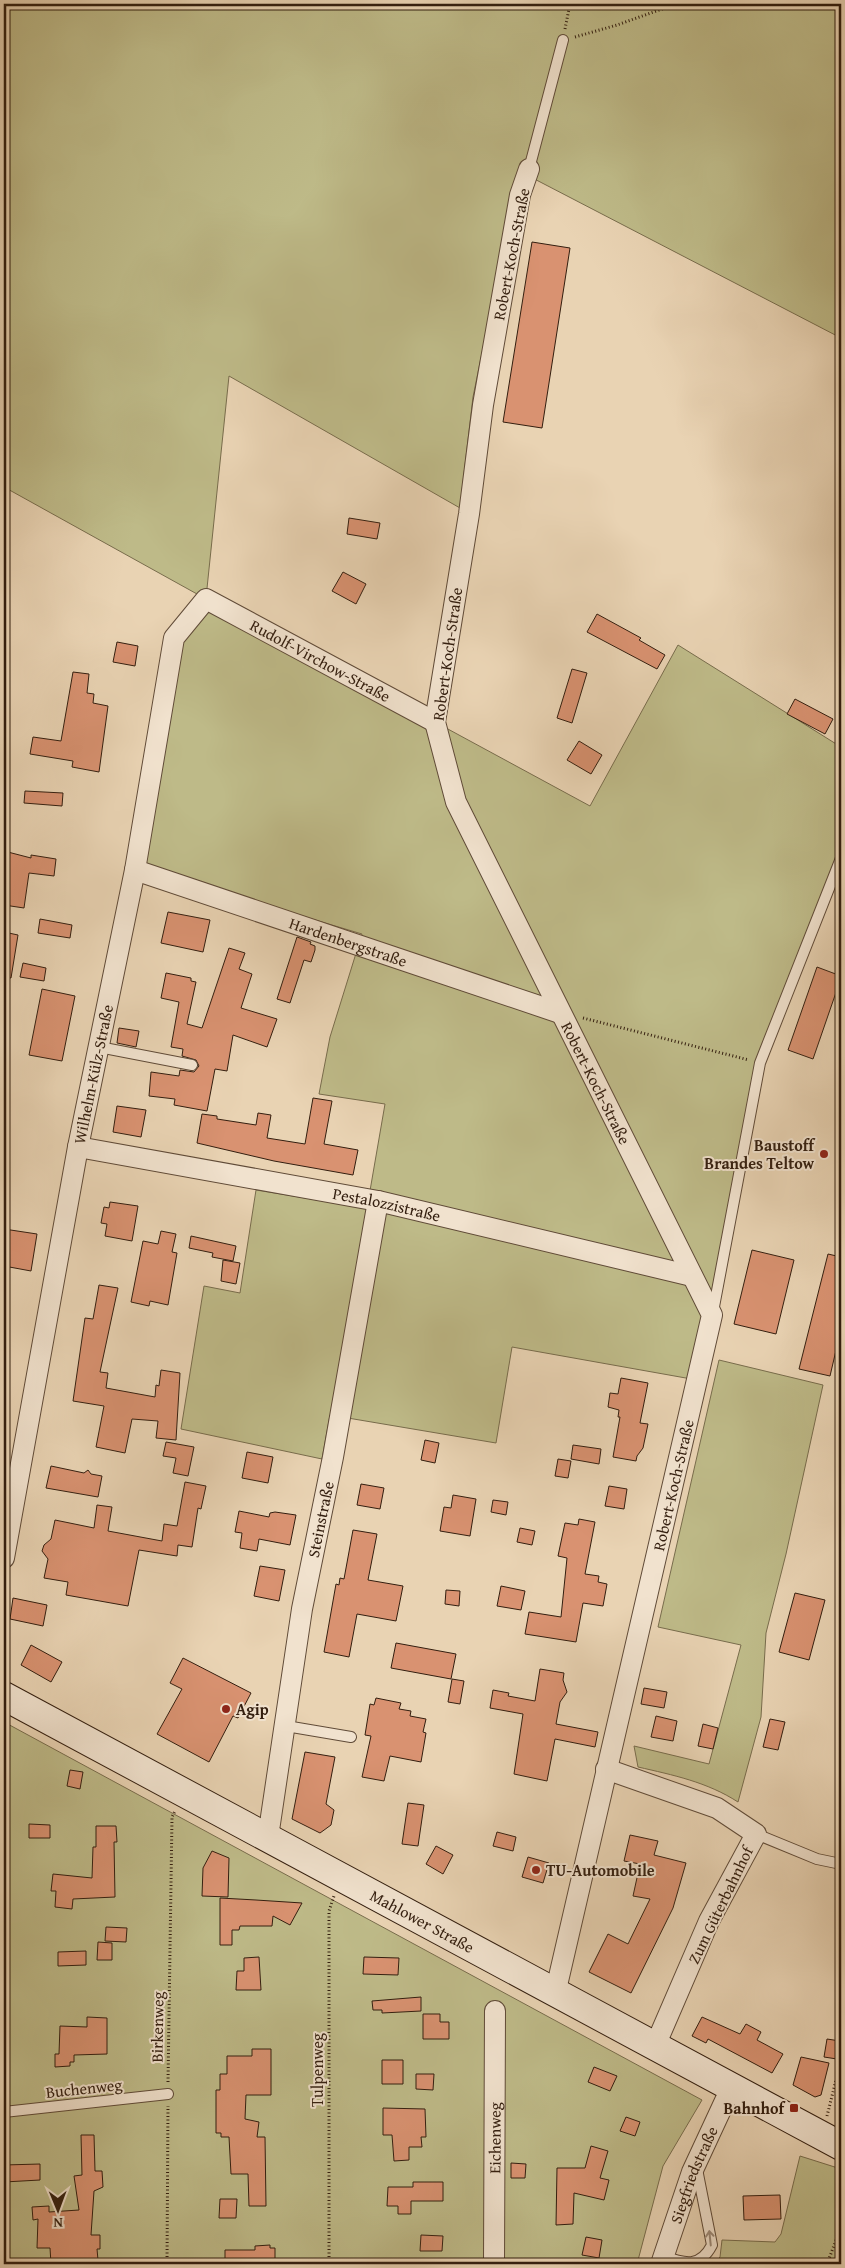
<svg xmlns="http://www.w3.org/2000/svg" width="845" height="2268" font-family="'Gentium Book Plus',serif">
	<rect width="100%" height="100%" fill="#e9d3b3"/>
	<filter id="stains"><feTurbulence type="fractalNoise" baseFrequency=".004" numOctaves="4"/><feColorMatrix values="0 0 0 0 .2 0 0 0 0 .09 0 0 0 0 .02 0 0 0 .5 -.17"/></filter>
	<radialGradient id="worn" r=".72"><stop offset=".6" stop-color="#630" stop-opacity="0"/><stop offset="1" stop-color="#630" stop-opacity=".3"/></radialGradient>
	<path fill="#beba88" stroke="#786c4c" d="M4,4h837v334l-322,-167 -46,226 -13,111 -231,-132 -23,222 384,208 88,-161 163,102v111l-81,205 -63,317 -185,-33 -16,96 -166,-28 -8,44 -141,-30 23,-143 36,7 16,-103 111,18 18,-104 -66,-10 11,-57 32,-103 -221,-66 40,-227 25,-42 -202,-112z
		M719,1360l104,25 -37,169 -20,79 -5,84 -23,85c-31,-20 -65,-27 -100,-35l-4,-21 75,18 32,-119 -83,-18z
		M4,1722l698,378 -39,66 -26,98h-633z
		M800,2156l41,13v95h-127l6,-7 2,-17 53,2 6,-8z"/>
	<path fill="#d99271" stroke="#331e0f" d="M532,242l38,6 -28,180 -39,-6z
		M349,518l31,5 -3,16 -30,-5z
		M343,572l23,12 -10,20 -24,-13z
		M597,614l44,24 -2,2 26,15 -8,14 -70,-37z
		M117,642l21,4 -3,20 -22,-4z
		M572,669l15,4 -15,50 -15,-5z
		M73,672l16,2 -2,19 7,1 -1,9 15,3 -9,66 -27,-5 1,-6 -43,-7 3,-17 28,4z
		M795,699l38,20 -8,15 -38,-20z
		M579,741l23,14 -11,19 -24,-14z
		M25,791l38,2 -1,13 -38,-3z
		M4,851l27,7v-3l25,4 -2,17 -25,-3 -5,35 -20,-3z
		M168,912l42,8 -7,32 -42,-9z
		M40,919l32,6 -2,13 -32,-5z
		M4,932l14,3 -7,43 -7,-1z
		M297,937l14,5 -1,2 5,2v4l-4,12 -7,-2 -14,43 -13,-4z
		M229,948l16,5 -6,16 13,5 -11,34 36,11 -10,28 -34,-12 -6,36 -12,-2 -8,42 -33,-6 1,-6 -26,-3 2,-24 28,4 1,-6 14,2 5,-6 -3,-6 -14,-4 1,-7 -12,-2 8,-45 -18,-4 5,-25 25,5v3l5,1 -9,42 15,4z
		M23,963l23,5 -2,13 -24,-4z
		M817,967l24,9v2l-28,81 -25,-9z
		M42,989l33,7 -13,65 -33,-6z
		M119,1028l20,3 -3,16 -19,-4z
		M313,1098l19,3 -8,43 34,6 -5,25 -79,-14 -77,-18 5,-29 15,2v3l39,6 2,-12 13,2 -4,23 38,6z
		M117,1106l29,4 -5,27 -28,-5z
		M110,1202l28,4 -6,35 -27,-5 2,-12 -6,-1 3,-16 5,1z
		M4,1229l33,5 -6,37 -27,-5z
		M161,1231l15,3 -4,18 5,1 -9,52 -18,-4 -1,5 -18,-4 12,-61 15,3z
		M191,1236l45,10 -3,15 -21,-4 1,-4 -24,-5z
		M752,1250l42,10 -18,74 -42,-10z
		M828,1254l13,3v72l-11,47 -31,-7z
		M223,1260l17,3 -4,21 -15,-3z
		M99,1285l19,3 -18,84 8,1 -2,15 49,9 1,-12 3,1 2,-16 19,3 -4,67 -20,-2 2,-17 -26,-2 -7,34 -29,-6 8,-41 -31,-5 12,-83 8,1z
		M621,1378l27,5 -8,40 8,1 -5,24 -6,8 -1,5 -23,-4 7,-40h-2l1,-7 -11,-3 2,-14 8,1z
		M425,1440l14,3 -4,20 -14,-3z
		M166,1442l28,5 -6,29 -15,-3 3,-15 -13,-2z
		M573,1445l28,4 -2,15 -28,-5z
		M247,1452l26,5 -5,26 -26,-5z
		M558,1459l13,2 -3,17 -13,-2z
		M51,1466l33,7 4,-3 3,4 11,2 -4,21 -52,-9z
		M185,1482l21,4 -5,23 -3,-1 -6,39 -14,-2 -1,11 -38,-6 -11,56 -62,-11 2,-13 -24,-4 4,-19 -6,-8 2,-6 7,-6 4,-19 39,8 3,-23 15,2 -4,24 54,10 2,-17 13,2z
		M361,1484l23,4 -4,21 -23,-4z
		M609,1486l18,3 -3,20 -19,-3z
		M453,1495l23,4 -6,37 -30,-5 4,-24 7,1z
		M493,1500l15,2 -2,13 -15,-3z
		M239,1511l30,6 1,-4 5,-1 21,3 -6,30 -31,-6 -2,12 -17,-3 2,-15 -7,-1z
		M579,1519l16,3 -10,52 14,2 -1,6 9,2 -4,22 -20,-3 -7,39 -51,-8 4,-22 32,5 6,-59 -9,-2 7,-33 13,2z
		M520,1528l15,3 -3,14 -15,-3z
		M353,1530l24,4 -9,46 35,6 -7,35 -39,-7 -8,43 -25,-5 12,-68 3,1 1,-7 4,1z
		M260,1566l25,4 -6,31 -25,-5z
		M501,1586l24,5 -4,19 -24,-4z
		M446,1590l14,1 -1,15 -14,-2z
		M795,1593l30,7 -16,60 -30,-8z
		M13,1598l34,7 -4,21 -33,-7z
		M396,1643l60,11 -5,25 -60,-11z
		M31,1645l31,17 -11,20 -30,-17z
		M183,1658l68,35 -13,25 -5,-2 -24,46 -52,-28 25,-45 -12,-6z
		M540,1669l24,4 -1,7 4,12 -7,10 -4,22 42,8 -3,15 -40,-8 -8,42 -33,-7 9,-60 -33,-6 3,-18 16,3 -1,3 27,5z
		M452,1679l12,2 -4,23 -12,-2z
		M644,1688l23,4 -3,16 -23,-4z
		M376,1698l25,5 -2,6 12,2 -1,5 16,3 -3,13 3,1 -5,29 -31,-6 -6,25 -22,-4 9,-41 -6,-1 5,-31 4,1z
		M656,1716l21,5 -4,20 -22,-4z
		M770,1719l15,3 -7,28 -15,-3z
		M703,1724l15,4 -5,21 -15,-3z
		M305,1752l30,5 -9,47 8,6 -3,15 -11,8 -28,-14z
		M70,1770l13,2 -3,17 -13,-3z
		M408,1803l16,2 -6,41 -16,-2z
		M29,1824l21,1v13h-21z
		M96,1826h20l1,16h-3l1,55 -42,2 -1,10 -17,-2 1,-16h-5l2,-17 39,4 1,-31h3z
		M497,1832l19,5 -3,14 -20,-5z
		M630,1835l28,6 -4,14 32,8 -13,45 -42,85 -42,-21 19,-38 20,10 22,-45 -17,-3 7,-32 -16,-3z
		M436,1846l17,9 -10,19 -17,-10z
		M212,1851l17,7 -1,39 -26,-1 1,-28z
		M528,1857l21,6 -6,20 -21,-6z
		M220,1898l36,2 46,3 -12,22 -17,-9 -1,10h-32l-1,4h-7v15h-12z
		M106,1927l21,1 -1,14 -21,-1z
		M98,1942l14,1v17h-15z
		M86,1951v14l-28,1v-14z
		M259,1957l2,33h-25l1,-19h7v-13z
		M364,1957l35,1 -1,17 -35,-1z
		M421,1997v14l-39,2v-3h-9l-1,-9z
		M423,2014h17v8h9v17h-26z
		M87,2017l20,1v36l-33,1v7h-4v4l-15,1v-13h4l1,-28 27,1z
		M702,2017l38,17 6,-10 15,8 -4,8 26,14 -11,19 -64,-34 -2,4 -14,-7z
		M827,2039l13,2 -3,18 -13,-2z
		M252,2049h19v46h-25l-1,24 14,3 -2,15h8l1,69h-17l-1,-32h-17l-2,-37h-8v-4h-5v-43h4v-16h7v-18h25z
		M801,2057l28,6 -8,32 -6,2 -22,-12z
		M382,2060h21v24h-21z
		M594,2067l23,9 -7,15 -22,-9z
		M416,2074h18l-1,16 -17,-1z
		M383,2108l42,1 1,28h-5l1,10h-13v13l-15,1 -2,-26h-9z
		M626,2117l14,5 -5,14 -15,-5z
		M81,2135h13l1,36h7l1,16 -9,4 -3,44h9v14h-3l1,11 -47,4 -1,-16h-13l1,-29 -5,1 -1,-13 17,-1v6l30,-2 -5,-34 8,-1z
		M591,2146l17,5 -8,27 9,2 -5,20 -30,-7 -1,31 -17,1 1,-57h28z
		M511,2163l15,1 -1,14h-14z
		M40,2164v16l-36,2v-17z
		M413,2182h30v19h-32v13h-13v-8h-11l1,-19h25z
		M780,2195l1,24 -37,1 -1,-24z
		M220,2199h17l-1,19h-17z
		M421,2235l22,1 -1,15h-22z
		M586,2237l16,3 -3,18 -17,-3z
		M270,2245v3h5v13h-5v3h-45v-14h30v-4z"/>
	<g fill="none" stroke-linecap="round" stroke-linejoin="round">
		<g stroke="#604b38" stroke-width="12">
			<path id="service" d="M529,169l34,-129
				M99,1047l93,18
				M713,1312l47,-249 81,-205
				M286,1726l65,11
				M756,1834l61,25 24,5
				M4,2112l164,-18
				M663,2256c22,8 37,12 49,-11l-15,-76"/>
		</g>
		<g stroke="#604b38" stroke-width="22">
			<g id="minor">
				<path id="s1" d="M529,169l-9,26 -37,210 -14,109 -34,208 21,80 256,513 -157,679"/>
				<path id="s2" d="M135,870l425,143"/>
				<path id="s3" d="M78,1147l300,54 314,75"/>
				<path id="s4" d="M4,1558l74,-411 57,-277 39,-232 32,-39 229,123"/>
				<path d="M606,1769l111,39 39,26 -47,87 -54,125"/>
				<path id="s5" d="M268,1837l34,-228 31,-152 45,-256"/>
				<path id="s6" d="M494,2264l1,-253"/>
				<path id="s7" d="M661,2264l31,-92 39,-84"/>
			</g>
		</g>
		<g stroke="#331e0f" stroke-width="30">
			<g id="secondary">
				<path id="s8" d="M4,1696l837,450"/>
			</g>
		</g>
		<path stroke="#331e0f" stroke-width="3" stroke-dasharray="1 2.5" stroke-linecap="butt" d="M565,29l5,-25
			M575,37l42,-12 59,-21
			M583,1018l166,42
			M168,2082l4,-265 3,-6
			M827,2116l14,-56
			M167,2264l1,-158
			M329,2264v-353l5,-15
			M827,2264l14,-37"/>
		<use href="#service" stroke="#f1e2ce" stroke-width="10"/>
		<use href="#minor" stroke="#f1e2ce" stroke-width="20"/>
		<use href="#secondary" stroke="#f1e2ce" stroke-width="28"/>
	</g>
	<defs><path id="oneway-shaft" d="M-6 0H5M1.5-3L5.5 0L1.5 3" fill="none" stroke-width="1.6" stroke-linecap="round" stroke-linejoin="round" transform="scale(1.25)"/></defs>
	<use stroke="#9c8a78" href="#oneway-shaft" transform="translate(710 2238) rotate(-96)"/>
	<g fill="#8f2418" stroke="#f1e2ce" stroke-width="2">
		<circle cx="824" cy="1154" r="5"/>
		<circle cx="226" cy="1709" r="5"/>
		<circle cx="536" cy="1870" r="5"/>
		<rect x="789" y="2103" width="10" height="10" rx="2.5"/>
	</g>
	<g text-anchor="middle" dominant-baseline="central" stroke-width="4" stroke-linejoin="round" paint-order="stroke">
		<g font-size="16" fill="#331e0f" stroke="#f1e2ce">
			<text transform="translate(511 254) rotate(-79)">Robert-Koch-Straße</text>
			<text transform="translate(447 654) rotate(-82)">Robert-Koch-Straße</text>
			<text stroke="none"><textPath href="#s4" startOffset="1116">Rudolf-Virchow-Straße</textPath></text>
			<text stroke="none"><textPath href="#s2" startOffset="225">Hardenbergstraße</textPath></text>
			<text stroke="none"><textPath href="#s4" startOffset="492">Wilhelm-Külz-Straße</textPath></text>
			<text stroke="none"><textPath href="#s1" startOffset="958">Robert-Koch-Straße</textPath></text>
			<text stroke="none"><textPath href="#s3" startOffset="314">Pestalozzistraße</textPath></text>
			<text transform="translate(673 1485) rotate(-77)">Robert-Koch-Straße</text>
			<text stroke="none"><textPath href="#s5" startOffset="322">Steinstraße</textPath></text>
			<text transform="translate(720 1905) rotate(-64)">Zum Güterbahnhof</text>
			<text stroke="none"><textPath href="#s8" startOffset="475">Mahlower Straße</textPath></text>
			<text transform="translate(157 2027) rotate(-89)">Birkenweg</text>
			<text transform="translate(317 2070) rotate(-90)">Tulpenweg</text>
			<text transform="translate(84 2088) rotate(-6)">Buchenweg</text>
			<text stroke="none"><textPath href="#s6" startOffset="126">Eichenweg</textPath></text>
			<text stroke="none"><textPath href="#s7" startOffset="95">Siegfriedstraße</textPath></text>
		</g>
		<g font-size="16" font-weight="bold" fill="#331e0f" stroke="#f1e2ce" text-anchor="end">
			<text x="814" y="1145">Baustoff<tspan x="814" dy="18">Brandes Teltow</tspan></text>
			<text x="236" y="1709" text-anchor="start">Agip</text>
			<text x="546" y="1870" text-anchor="start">TU-Automobile</text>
			<text x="784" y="2108">Bahnhof</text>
		</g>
	</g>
	<rect width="845" height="2268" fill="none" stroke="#e9d3b3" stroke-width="20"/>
	<rect x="5" y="5" width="835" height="2258" fill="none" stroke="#331e0f" stroke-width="2.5"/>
	<rect x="10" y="10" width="825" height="2248" fill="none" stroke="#331e0f"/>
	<g transform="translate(58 2210) rotate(179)" stroke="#f1e2ce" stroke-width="4" paint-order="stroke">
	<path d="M0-4L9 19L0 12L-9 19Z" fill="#331e0f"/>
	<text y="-8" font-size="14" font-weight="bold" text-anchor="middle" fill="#331e0f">N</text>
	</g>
	<rect width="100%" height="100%" filter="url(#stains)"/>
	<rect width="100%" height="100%" fill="url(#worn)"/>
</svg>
